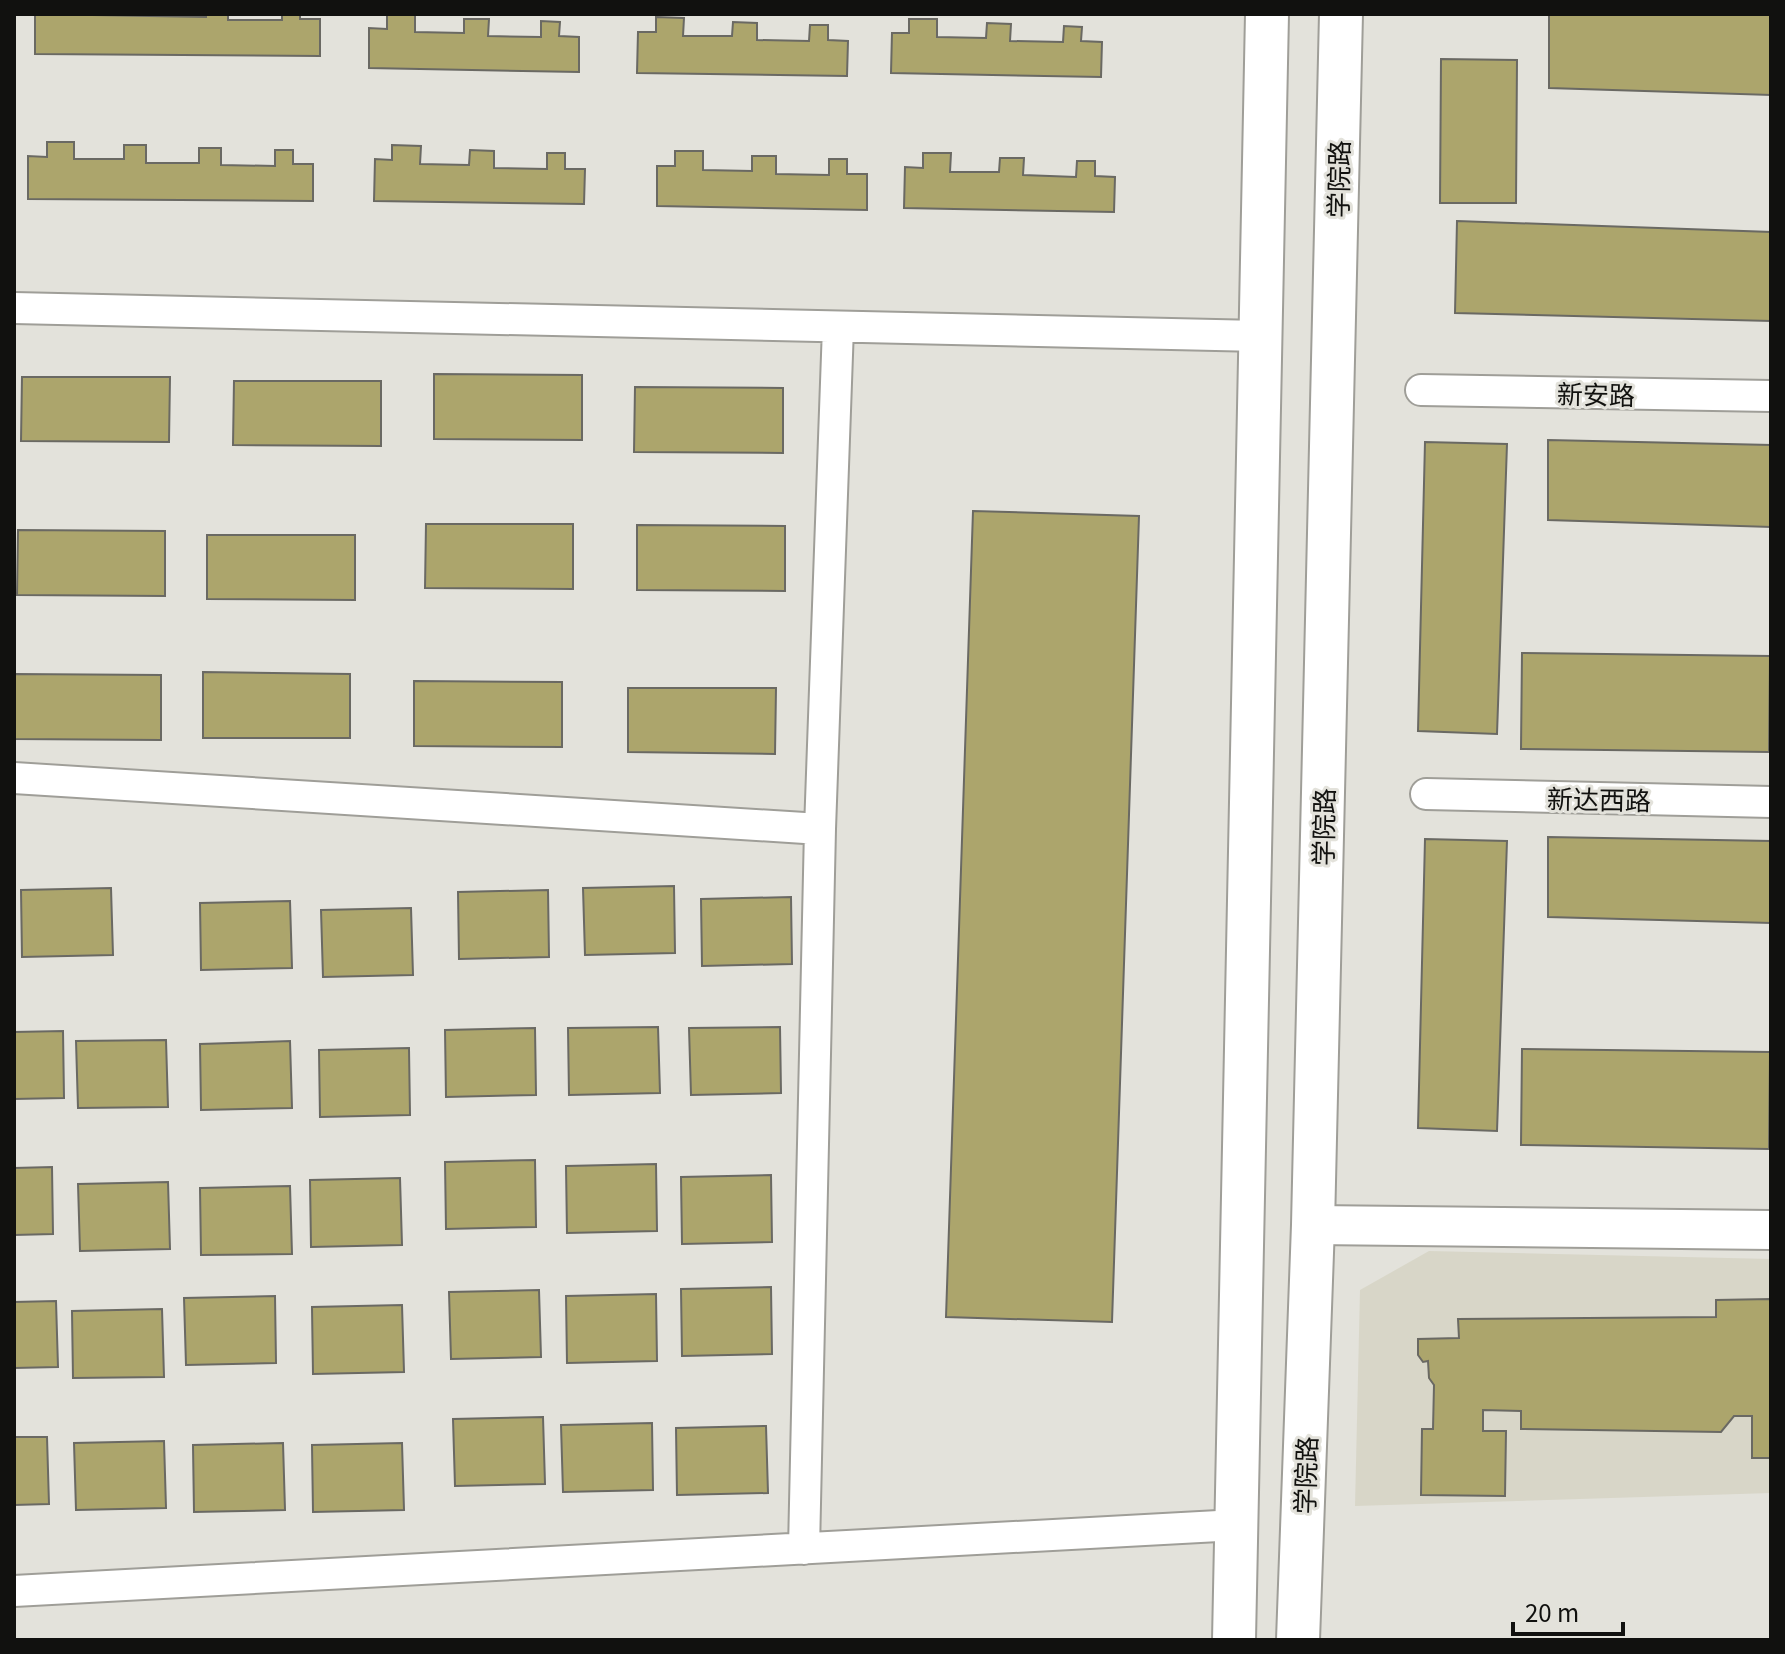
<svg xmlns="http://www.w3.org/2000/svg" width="1785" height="1654" font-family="Georgia,'Noto Sans SC',serif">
	<rect width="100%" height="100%" fill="#e3e2db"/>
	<path fill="#d8d6c8" d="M1429,1251l342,8v234l-416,13 5,-216z"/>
	<path fill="#aca56c" stroke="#6a6963" stroke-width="2" d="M35,14l171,3v-3h22v6h54v-6h18v5h20v37l-285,-2z
		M387,14h28v18l49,1v-14h25l-1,17 53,1v-16l19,1 -1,14 20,1v35l-210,-4v-40l18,1z
		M1549,14h222v81l-222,-7z
		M656,17l28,1 -1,18h49l1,-14 24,1v17l52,1 1,-16h18v15l20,1 -1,35 -210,-3 1,-41h18z
		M909,19h28v18l49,1 1,-15 24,1 -1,17 53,1 1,-16 18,1 -1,14 21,1 -1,35 -210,-4 1,-40h17z
		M1441,59l76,1 -1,143h-76z
		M47,142h27v17h50v-14h22v18h53v-15h22v17l54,1v-16h18v14h20v37l-285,-2v-43l19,1z
		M392,145l29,1 -1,18 49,1 1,-15 24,1v17l53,1v-16h18v16h20l-1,35 -210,-3 1,-42 17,1z
		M675,151h28v19l49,1v-15h24v18l53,1v-16h18v15h20v36l-210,-4v-40h18z
		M923,153h28l-1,19h49l1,-14h24l-1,17 53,2 1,-16h18v15l20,1 -1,35 -210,-4 1,-41 18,1z
		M1457,221l314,11v89l-316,-8z
		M434,374l148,1v65l-148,-1z
		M22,377h148l-1,65 -148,-1z
		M234,381h147v65l-148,-1z
		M635,387l148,1v65l-149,-1z
		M1548,440l223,5v82l-223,-7z
		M1425,442l82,2 -10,290 -79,-3z
		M973,511l166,5 -27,806 -166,-5z
		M426,524h147v65l-148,-1z
		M637,525l148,1v65l-148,-1z
		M18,530l147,1v65l-148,-1z
		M207,535h148v65l-148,-1z
		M1522,653l248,3 -1,96 -248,-3z
		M203,672l147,2v64h-147z
		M14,674l147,1v65l-147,-1z
		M414,681l148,1v65l-148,-1z
		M628,688h148l-1,66 -147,-2z
		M1548,837l223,4v82l-223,-6z
		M1425,839l82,2 -10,290 -79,-3z
		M674,886l1,67 -90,2 -2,-67z
		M111,888l2,67 -91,2 -1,-67z
		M548,890l1,67 -90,2 -1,-67z
		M791,897l1,67 -90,2 -1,-67z
		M290,901l2,67 -91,2 -1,-67z
		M411,908l2,67 -90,2 -2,-67z
		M658,1027l2,66 -91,2 -1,-67z
		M780,1027l1,66 -90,2 -2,-67z
		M535,1028l1,67 -90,2 -1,-67z
		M63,1031l1,67 -50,1v-67z
		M166,1040l2,67 -90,1 -2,-67z
		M290,1041l2,67 -91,2 -1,-66z
		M409,1048l1,67 -90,2 -1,-67z
		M1522,1049l248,3 -1,97 -248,-4z
		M535,1160l1,67 -90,2 -1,-67z
		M656,1164l1,67 -90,2 -1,-67z
		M52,1167l1,67 -39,1v-67z
		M771,1175l1,67 -90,2 -1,-67z
		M400,1178l2,67 -91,2 -1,-67z
		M168,1182l2,67 -90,2 -2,-67z
		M290,1186l2,68 -91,1 -1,-67z
		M771,1287l1,67 -90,2 -1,-67z
		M539,1290l2,67 -90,2 -2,-67z
		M656,1294l1,67 -90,2 -1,-67z
		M275,1296l1,67 -90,2 -2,-67z
		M1771,1299v159h-19v-42h-18l-13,16 -200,-3v-18l-38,-1v21h23l-1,65 -84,-1 1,-66h11l1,-44 -5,-7 -1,-17 -5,1 -5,-7v-16l41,-1 -1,-19 258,-2v-17z
		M56,1301l2,66 -44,1v-66z
		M402,1305l2,67 -91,2 -1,-67z
		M162,1309l2,68 -91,1 -1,-67z
		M543,1417l2,67 -90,2 -2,-67z
		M652,1423l1,67 -90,2 -2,-67z
		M766,1426l2,67 -91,2 -1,-67z
		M14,1437h33l2,67 -35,1z
		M164,1441l2,67 -90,2 -2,-67z
		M283,1443l2,67 -91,2 -1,-67z
		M402,1443l2,67 -91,2 -1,-67z"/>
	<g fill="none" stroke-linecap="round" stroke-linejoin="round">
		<g stroke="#9f9e98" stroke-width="34">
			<path id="minor" d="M14,308l1246,28
				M1421,390l350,6
				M14,778l806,51
				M1426,794l345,8
				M804,1549l16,-720 18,-502
				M14,1591l1223,-66"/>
		</g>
		<g stroke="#9f9e98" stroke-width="42">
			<path id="tertiary" d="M1313,1225l458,5"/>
		</g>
		<g stroke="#9f9e98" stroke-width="46">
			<path id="secondary" d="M1234,1640l33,-1626
				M1298,1640l15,-415 28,-1211"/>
		</g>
		<use href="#minor" stroke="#fff" stroke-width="30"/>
		<use href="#tertiary" stroke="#fff" stroke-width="38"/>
		<use href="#secondary" stroke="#fff" stroke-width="42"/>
	</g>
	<g text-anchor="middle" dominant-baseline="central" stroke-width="6" stroke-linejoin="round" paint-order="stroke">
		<g font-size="26" fill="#11110f" stroke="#e3e2db">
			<text transform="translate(1337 179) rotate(-89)">学院路</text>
			<text transform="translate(1596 393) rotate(1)">新安路</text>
			<text transform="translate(1599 798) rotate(1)">新达西路</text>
			<text transform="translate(1322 827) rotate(-89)">学院路</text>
			<text transform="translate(1304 1475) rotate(-88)">学院路</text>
		</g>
	</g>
	<rect width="1785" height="1654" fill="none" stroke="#11110f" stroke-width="32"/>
	<path d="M1513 1622v12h110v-12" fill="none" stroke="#11110f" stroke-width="4"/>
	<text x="1525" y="1622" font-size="24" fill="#11110f" stroke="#e3e2db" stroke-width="6" paint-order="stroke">20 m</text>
</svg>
